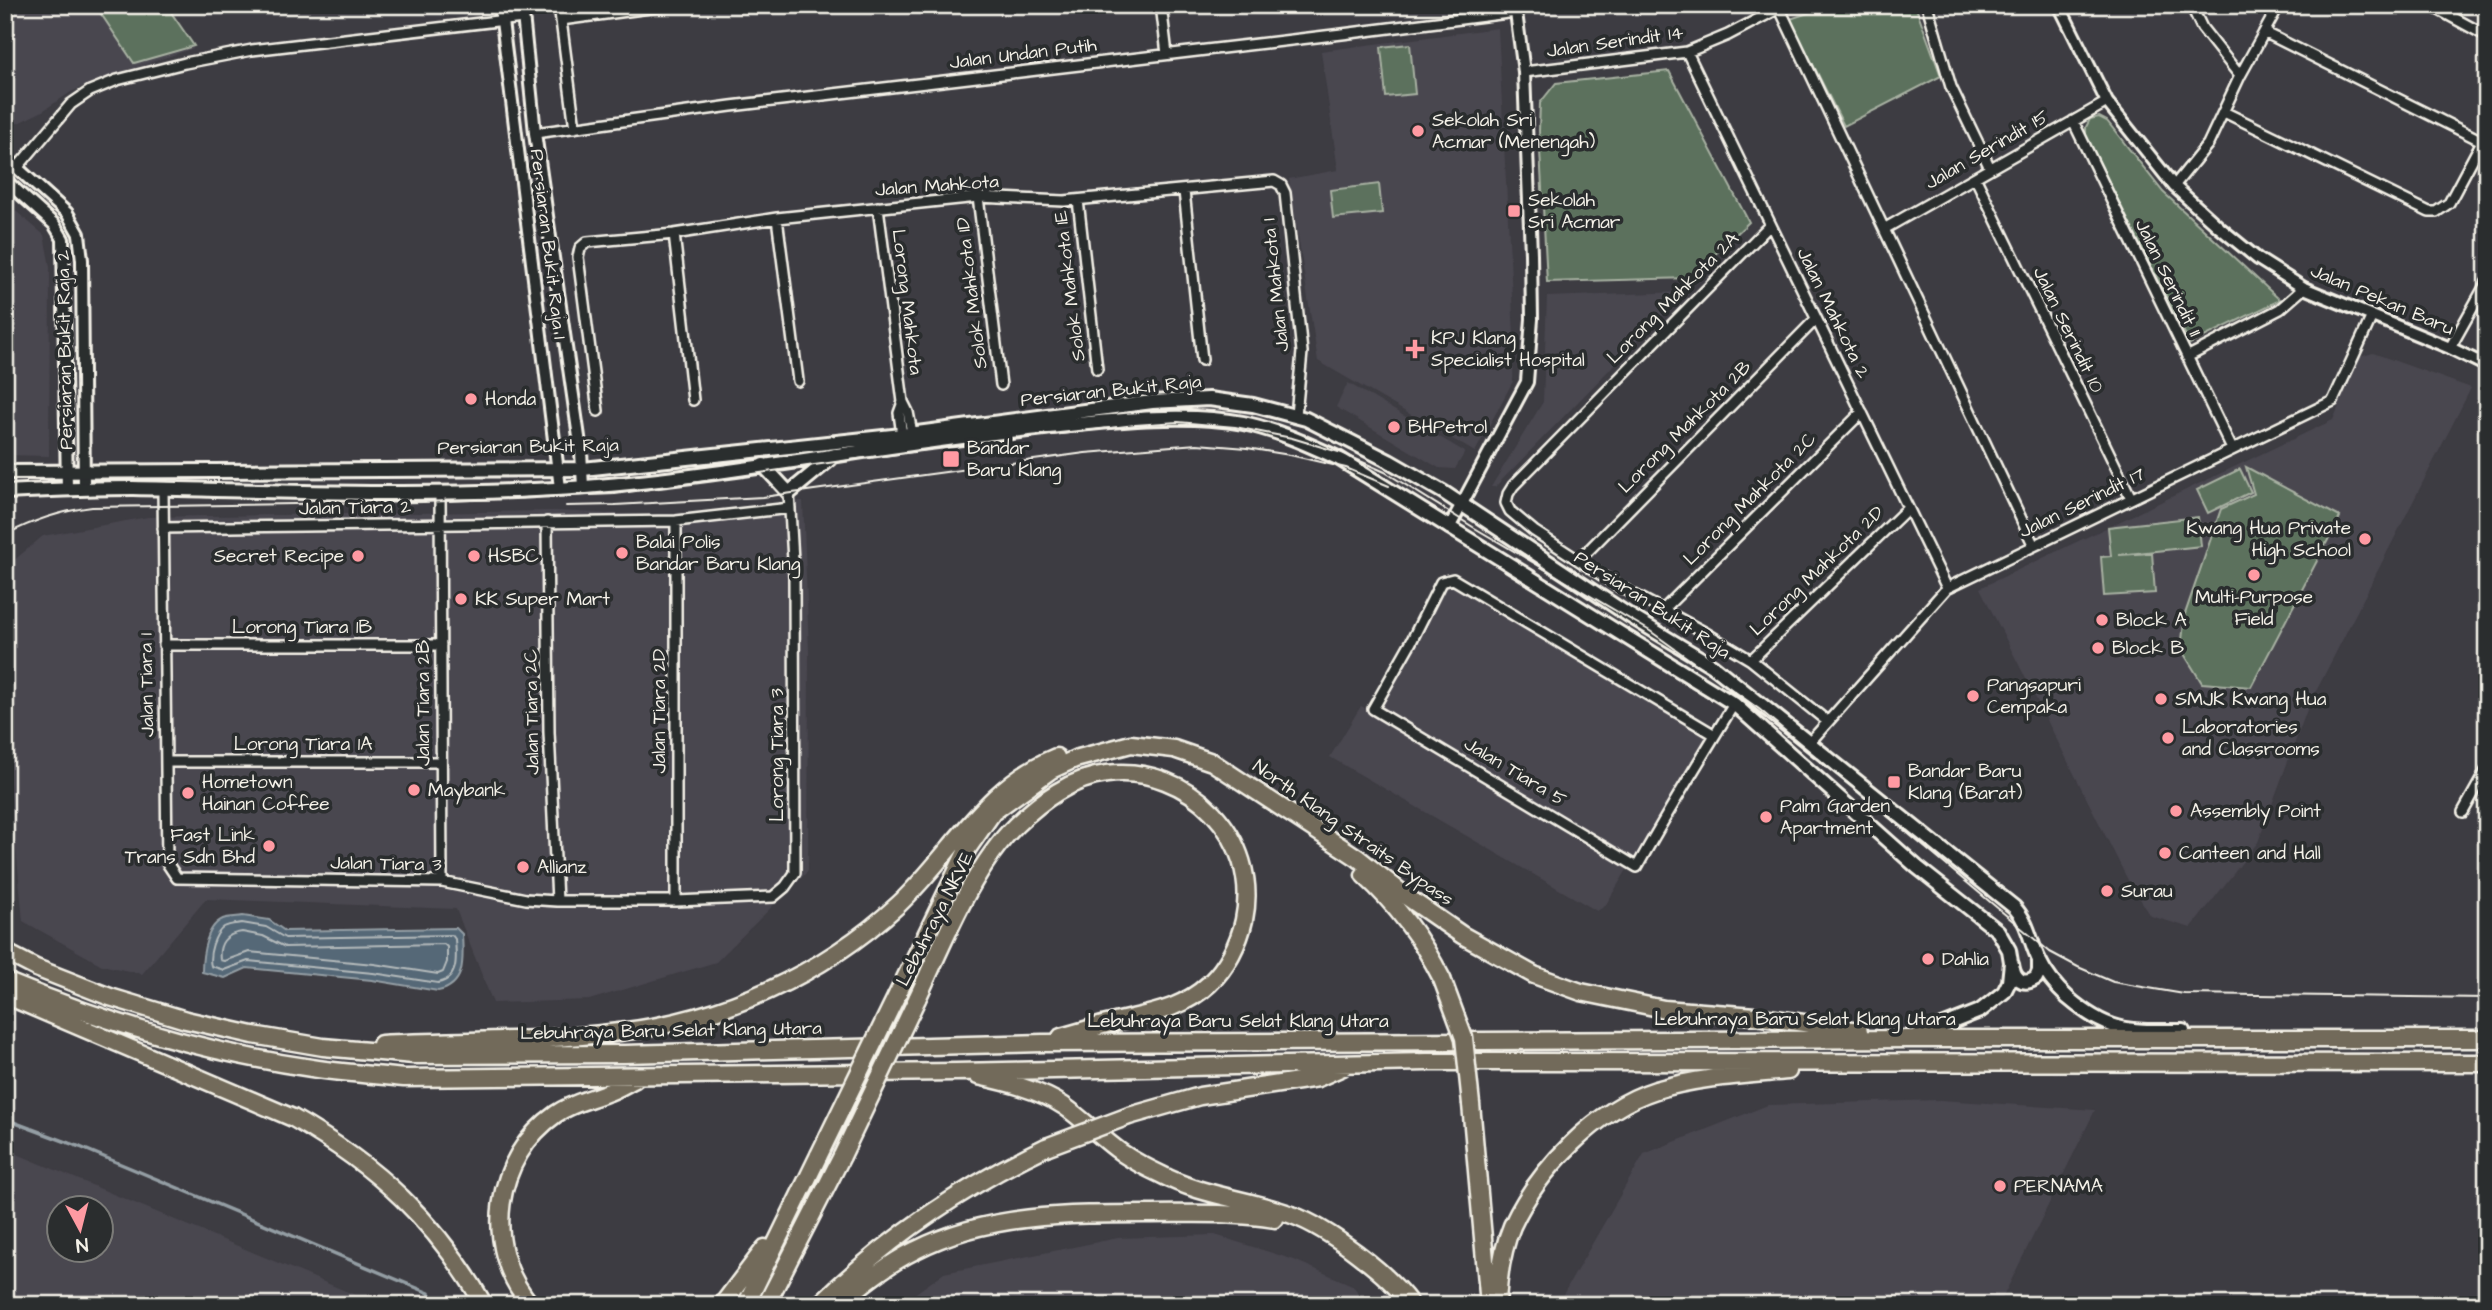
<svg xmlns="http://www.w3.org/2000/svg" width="2492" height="1310" font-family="'Architects Daughter',sans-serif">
	<rect width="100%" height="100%" fill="#3d3c42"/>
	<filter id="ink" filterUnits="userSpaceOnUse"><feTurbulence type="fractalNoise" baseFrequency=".0143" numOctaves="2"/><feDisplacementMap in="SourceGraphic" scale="14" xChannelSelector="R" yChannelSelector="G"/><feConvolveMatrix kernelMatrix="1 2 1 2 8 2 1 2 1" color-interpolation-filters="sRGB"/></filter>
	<g filter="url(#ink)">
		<path fill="#4a4750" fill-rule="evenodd" d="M5,5h149l26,37 14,6 -96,32 -27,12 -30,20 -23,11 -13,2z
			M1498,28l16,308 -1,45 -38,71 -157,-91 -29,-182 49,-9 -17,-119z
			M5,202l39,33 6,32 -1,189 -44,-1z
			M1685,292l-190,195h-4l52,-85 4,-105z
			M2373,353l98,35 -163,319 -50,135 -67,86 -40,-12 -23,-36 -148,-292 353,-168 27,-63z
			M1348,383l117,69 -10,17 -16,-1 -103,-61z
			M803,501l6,150 -1,220 -92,91 -127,38 -96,3 -37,-94 -250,-10 -64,75 -40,-9 -79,-44 -18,-192v-161l38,-32 105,-19 408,-6 104,5z
			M1453,584l255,151 -103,171 -8,5 -267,-154 31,-51 13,7 70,-126z
			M1940,1100l155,10 -96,195h-442l87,-151 124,-49z
			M5,1149l374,156h-374zM60,1208h42v42h-42z
			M1215,1235l79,25 58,25 17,20h-470l45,-32 174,-35z"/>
		<path fill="#5b715d" stroke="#a8b1a2" stroke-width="2" d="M95,5h71l28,41 -60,17z
			M1832,5h83l26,71 -97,50 -54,-107z
			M1410,44l5,50 -29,3 -5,-50z
			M1669,71l80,151 -59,56 -143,4 -8,-151 1,-28 16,-20z
			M2099,117l8,4 56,71 117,108 -90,44 -104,-208v-9l4,-8z
			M1379,184l3,29 -49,5 -3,-28z
			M2246,467l94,50 -89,170 -49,-4 -21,-34 4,-35 36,-105 33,-15z
			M2240,469l11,23 -43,21 -11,-23z
			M2198,517l3,29 -82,9 33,-2 3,40 -51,3 -3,-39 10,-1 -3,-29z"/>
		<path fill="#546777" stroke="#949ea4" stroke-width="2" d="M243,916l26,4 16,11 171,-3 6,6c1,23 5,51 -24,57l-66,-11 -125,-12 -22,10 -23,-6c0,-17 4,-49 24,-54 5,-1 11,-1 17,-2z"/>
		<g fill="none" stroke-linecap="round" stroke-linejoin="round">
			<path stroke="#b4babb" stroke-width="2" d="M242,923l24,4 19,11 167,-3 3,4c1,16 5,40 -17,44l-65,-10 -125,-12 -24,9 -13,-4c-3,-11 3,-32 13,-39 5,-3 12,-3 18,-4z
				M242,932l21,4 22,11 159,-3 3,3v15l-4,10 -5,2 -64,-10 -125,-12 -25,9 -4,-1c-2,-16 5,-26 22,-28z"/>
			<path stroke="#949ea4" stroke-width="3.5" d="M5,1119l75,28 349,146 6,12"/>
			<g stroke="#f4f1e8" stroke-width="14">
				<path id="minor" d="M559,5l16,123
					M1161,5l6,49
					M1778,5l256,541
					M1927,5l24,82 39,81
					M2191,5l11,23 38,48
					M2430,5l57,31
					M561,20l111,-15
					M2264,32l218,109
					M1687,52l260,536
					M1524,72l163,-20 41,-17 57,-30
					M2224,112l205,100h7l13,-9 38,-71
					M2073,121l159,328
					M535,133l196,-27 611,-72 174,-22
					M17,168l54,-64 19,-13 27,-11 68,-17 67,-13 271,-32
					M1975,177l156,321
					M2174,186l34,-42 32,-68 39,-71
					M1184,191l18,169
					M978,197l23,188
					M1078,200l19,169
					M878,207l25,195 5,10 4,21
					M777,218l21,163
					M1770,225l-257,261 -5,8 -2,9 4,8 24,20 84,55 88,47 45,27 77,62
					M1884,229l223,-127
					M674,234l19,166
					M2450,348l37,-66
					M2187,357l93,-48 24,-21
					M598,411l-20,-154 2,-9 7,-6 87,-8 103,-16 201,-21 86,4 210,-20 7,4 4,8 17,159 -6,63
					M902,435l-3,-22 4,-11
					M163,489l4,374 10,15 265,4 84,17 31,2h119l97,-4 12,-10 10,-14 -1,-296 -5,-84
					M440,493l2,389
					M676,521v380
					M547,522l2,210 8,169
					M163,528l513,-7 114,-13
					M1579,560l237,-241
					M1663,610l199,-198
					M164,645h277
					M1751,660l157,-152
					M1715,735l-262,-156 -12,3 -30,60 -38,67 264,158c31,-56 64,-109 97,-163
					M1810,742l137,-154 386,-187 39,-85
					M166,762h275
					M2463,812l24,-43"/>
			</g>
			<g stroke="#f4f1e8" stroke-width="16">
				<path id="tertiary" d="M500,5l60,483
					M522,5l13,128 46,318 2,36
					M2059,5l48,97 67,84 46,42 38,31 46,29 146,60 37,18
					M5,157l62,56 12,21 3,26 2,229
					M5,180l49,44 9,15 4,251
					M1449,528l78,-146 5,-63 -1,-65 -7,-182 -9,-67"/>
			</g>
			<g stroke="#f4f1e8" stroke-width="18">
				<path id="secondary" d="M763,465l26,28 46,-38
					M5,472l578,-3 319,-34 250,-33 57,-3 44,6 53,14 83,42 54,31 187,124 83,50 301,241c15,16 16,35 25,53 7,15 18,28 29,38 42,36 63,33 115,33
					M5,492c43,-2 86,-4 128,-4 151,3 303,10 453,-1 155,-12 307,-45 462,-60 61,-6 135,-15 195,-4 34,7 64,21 95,35l396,246 183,163 81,64 11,19 2,12 -2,20 -5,10 -24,19 -63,25
					M2012,964c2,14 10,23 24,14l3,-7v-10"/>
			</g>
			<g stroke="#f4f1e8" stroke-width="21">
				<path id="motorway" d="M1364,875c33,30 58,64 78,104
					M5,952l31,16 74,29 76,23 67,15 70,12 91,8 211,-1 417,-11 868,-4h577
					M5,981c101,42 205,73 313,88 29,4 57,6 86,9l552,-6 471,-10 1060,1
					M5,995l288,123c84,48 143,103 191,187
					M897,995l71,-147 25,-36 58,-42 24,-11 56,-15 43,5 38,13 146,96 49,39 55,38 72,40 47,17 83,17 91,7 104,15
					M917,999c26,-55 55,-131 99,-174 25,-24 55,-47 91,-51 82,-10 154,64 137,146 -5,23 -17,47 -35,64 -30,28 -65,30 -102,40 -16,4 -31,9 -46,13
					M381,1044c79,-4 160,-2 238,-12 104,-12 203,-57 280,-128 53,-50 86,-118 157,-147
					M978,1076c28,6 62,14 86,30 20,14 38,33 58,47 12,8 25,15 38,21 41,22 89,25 132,41 36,13 97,59 119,90
					M1471,1104l18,201
					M1129,1116l71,-20 118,-18 25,-11
					M531,1305c-50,-58 -37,-148 25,-191 16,-11 32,-14 50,-21 10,-3 19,-9 29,-14
					M722,1305l43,-57
					M746,1305l73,-150
					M766,1305l76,-149
					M819,1305c66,-65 144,-118 227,-158
					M837,1305c25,-20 50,-41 79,-55 72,-37 157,-36 236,-36 41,0 83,-2 123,5
					M1497,1305c1,-26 5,-55 15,-79 26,-56 84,-117 144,-136 43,-13 87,-15 132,-19"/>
			</g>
			<use href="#minor" stroke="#2a2d2e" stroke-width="9"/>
			<use href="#tertiary" stroke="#2a2d2e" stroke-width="10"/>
			<use href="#secondary" stroke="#2a2d2e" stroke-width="12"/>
			<use href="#motorway" stroke="#726b5a" stroke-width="16"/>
			<path stroke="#f4f1e8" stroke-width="2" d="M566,506l49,-1 148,-8 322,-44 112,-9 50,4 43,7 56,13 43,18
				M5,535c29,-15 55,-24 87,-28l332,-5 191,-8 234,-34 286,-35 43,-3 57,5 57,11 50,15 43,19 88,55 177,104 109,78 291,243 28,15 35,15 71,12 303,4"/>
			<g stroke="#f4f1e8" stroke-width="21" stroke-linecap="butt">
				<path id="motorway-bridge" d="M1442,979l22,59 7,66
					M1046,1147l83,-31
					M819,1155l78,-160
					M842,1156l75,-157"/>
			</g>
			<use href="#motorway-bridge" stroke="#726b5a" stroke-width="16"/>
		</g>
	</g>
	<g fill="#ff9aa2" stroke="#2a2d2e" stroke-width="2.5">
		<circle cx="1418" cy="131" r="7"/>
		<rect x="1507" y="204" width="14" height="14" rx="3.5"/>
		<path d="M1411.5 338.5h7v7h7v7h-7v7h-7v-7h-7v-7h7z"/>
		<circle cx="471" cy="399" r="7"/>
		<circle cx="1394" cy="427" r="7"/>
		<rect x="942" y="450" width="18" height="18" rx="3.5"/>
		<circle cx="2365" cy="539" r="7"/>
		<circle cx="622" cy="553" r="7"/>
		<circle cx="358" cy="556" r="7"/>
		<circle cx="474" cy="556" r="7"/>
		<circle cx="2254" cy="575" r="7"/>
		<circle cx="461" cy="599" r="7"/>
		<circle cx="2102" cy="620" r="7"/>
		<circle cx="2098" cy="648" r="7"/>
		<circle cx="1973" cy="696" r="7"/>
		<circle cx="2161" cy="699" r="7"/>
		<circle cx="2168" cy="738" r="7"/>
		<rect x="1887" y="775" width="14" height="14" rx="3.5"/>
		<circle cx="414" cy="790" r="7"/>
		<circle cx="188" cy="793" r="7"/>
		<circle cx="2176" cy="811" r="7"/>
		<circle cx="1766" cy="817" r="7"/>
		<circle cx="269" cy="846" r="7"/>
		<circle cx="2165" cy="853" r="7"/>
		<circle cx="523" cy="867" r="7"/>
		<circle cx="2107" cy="891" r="7"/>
		<circle cx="1928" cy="959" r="7"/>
		<circle cx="2000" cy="1186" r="7"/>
	</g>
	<g text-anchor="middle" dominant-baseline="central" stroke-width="7" stroke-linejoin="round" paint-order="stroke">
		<g font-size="19" fill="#f4f1e8" stroke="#2a2d2e">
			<text transform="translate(1615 42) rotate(-8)">Jalan Serindit 14</text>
			<text transform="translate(1023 54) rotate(-7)">Jalan Undan Putih</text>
			<text transform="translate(1987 150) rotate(-30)">Jalan Serindit 15</text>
			<text transform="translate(937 186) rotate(-4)">Jalan Mahkota</text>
			<text transform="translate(548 244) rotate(83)">Persiaran Bukit Raja 1</text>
			<text transform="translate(2168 278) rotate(64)">Jalan Serindit 11</text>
			<text transform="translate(1276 285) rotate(-96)">Jalan Mahkota 1</text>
			<text transform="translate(1070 286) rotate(-97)">Solok Mahkota 1E</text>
			<text transform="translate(972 293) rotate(-97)">Solok Mahkota 1D</text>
			<text transform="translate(1673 298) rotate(-45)">Lorong Mahkota 2A</text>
			<text transform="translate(2382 300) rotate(23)">Jalan Pekan Baru</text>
			<text transform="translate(907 302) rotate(83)">Lorong Mahkota</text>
			<text transform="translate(1833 313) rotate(64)">Jalan Mahkota 2</text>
			<text transform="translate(2068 330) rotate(64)">Jalan Serindit 10</text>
			<text transform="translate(65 350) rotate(-91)">Persiaran Bukit Raja 2</text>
			<text transform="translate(1111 391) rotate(-6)">Persiaran Bukit Raja</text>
			<text transform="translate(1685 427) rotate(-45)">Lorong Mahkota 2B</text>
			<text transform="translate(528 447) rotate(-1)">Persiaran Bukit Raja</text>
			<text transform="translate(1750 499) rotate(-45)">Lorong Mahkota 2C</text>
			<text transform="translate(2082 503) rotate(-26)">Jalan Serindit 17</text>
			<text transform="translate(355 508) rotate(-1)">Jalan Tiara 2</text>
			<text transform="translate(1817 571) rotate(-44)">Lorong Mahkota 2D</text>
			<text transform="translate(1652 605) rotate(33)">Persiaran Bukit Raja</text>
			<text x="302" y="627">Lorong Tiara 1B</text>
			<text transform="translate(147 685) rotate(-91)">Jalan Tiara 1</text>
			<text transform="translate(423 703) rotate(-90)">Jalan Tiara 2B</text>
			<text transform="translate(659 711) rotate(-90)">Jalan Tiara 2D</text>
			<text transform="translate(532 712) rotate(-91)">Jalan Tiara 2C</text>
			<text x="303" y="744">Lorong Tiara 1A</text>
			<text transform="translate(777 755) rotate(-90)">Lorong Tiara 3</text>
			<text transform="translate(1515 772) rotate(31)">Jalan Tiara 5</text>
			<text transform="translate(1353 833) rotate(35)">North Klang Straits Bypass</text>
			<text transform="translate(386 864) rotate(1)">Jalan Tiara 3</text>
			<text transform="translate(935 919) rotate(-63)">Lebuhraya NKVE</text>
			<text x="1805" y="1019">Lebuhraya Baru Selat Klang Utara</text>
			<text x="1238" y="1021">Lebuhraya Baru Selat Klang Utara</text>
			<text transform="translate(671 1031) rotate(-1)">Lebuhraya Baru Selat Klang Utara</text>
		</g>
		<g font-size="19" fill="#f4f1e8" stroke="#2a2d2e" text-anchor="start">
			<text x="1432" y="120">Sekolah Sri<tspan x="1432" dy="22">Acmar (Menengah)</tspan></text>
			<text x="1528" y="200">Sekolah<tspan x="1528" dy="22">Sri Acmar</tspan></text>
			<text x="1431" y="338">KPJ Klang<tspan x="1431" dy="22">Specialist Hospital</tspan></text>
			<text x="485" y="399">Honda</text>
			<text x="1408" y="427">BHPetrol</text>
			<text x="967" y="448">Bandar<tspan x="967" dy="22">Baru Klang</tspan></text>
			<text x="2351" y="528" text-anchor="end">Kwang Hua Private<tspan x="2351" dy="22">High School</tspan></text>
			<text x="636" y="542">Balai Polis<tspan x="636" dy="22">Bandar Baru Klang</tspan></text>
			<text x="344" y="556" text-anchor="end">Secret Recipe</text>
			<text x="488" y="556">HSBC</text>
			<text x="2254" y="597" text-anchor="middle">Multi-Purpose<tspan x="2254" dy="22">Field</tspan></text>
			<text x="475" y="599">KK Super Mart</text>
			<text x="2116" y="620">Block A</text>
			<text x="2112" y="648">Block B</text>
			<text x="1987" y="685">Pangsapuri<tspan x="1987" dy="22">Cempaka</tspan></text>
			<text x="2175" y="699">SMJK Kwang Hua</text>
			<text x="2182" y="727">Laboratories<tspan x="2182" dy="22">and Classrooms</tspan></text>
			<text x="1908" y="771">Bandar Baru<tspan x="1908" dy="22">Klang (Barat)</tspan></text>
			<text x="202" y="782">Hometown<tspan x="202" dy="22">Hainan Coffee</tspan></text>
			<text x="428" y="790">Maybank</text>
			<text x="1780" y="806">Palm Garden<tspan x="1780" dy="22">Apartment</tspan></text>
			<text x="2190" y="811">Assembly Point</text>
			<text x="255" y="835" text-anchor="end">Fast Link<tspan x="255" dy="22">Trans Sdn Bhd</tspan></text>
			<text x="2179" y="853">Canteen and Hall</text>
			<text x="537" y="867">Allianz</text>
			<text x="2121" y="891">Surau</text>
			<text x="1942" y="959">Dahlia</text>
			<text x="2014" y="1186">PERNAMA</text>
		</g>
	</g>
	<rect width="2492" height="1310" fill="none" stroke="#2a2d2e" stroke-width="28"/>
	<rect x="14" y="14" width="2464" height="1282" fill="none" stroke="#f4f1e8" stroke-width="2.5" filter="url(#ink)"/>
	<g transform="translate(80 1229) rotate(173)"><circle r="33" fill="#2a2d2e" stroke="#7b7b78" stroke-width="2"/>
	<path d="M0-5L12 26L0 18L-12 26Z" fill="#ff9aa2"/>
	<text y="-10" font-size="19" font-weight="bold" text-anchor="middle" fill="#f4f1e8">N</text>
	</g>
</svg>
